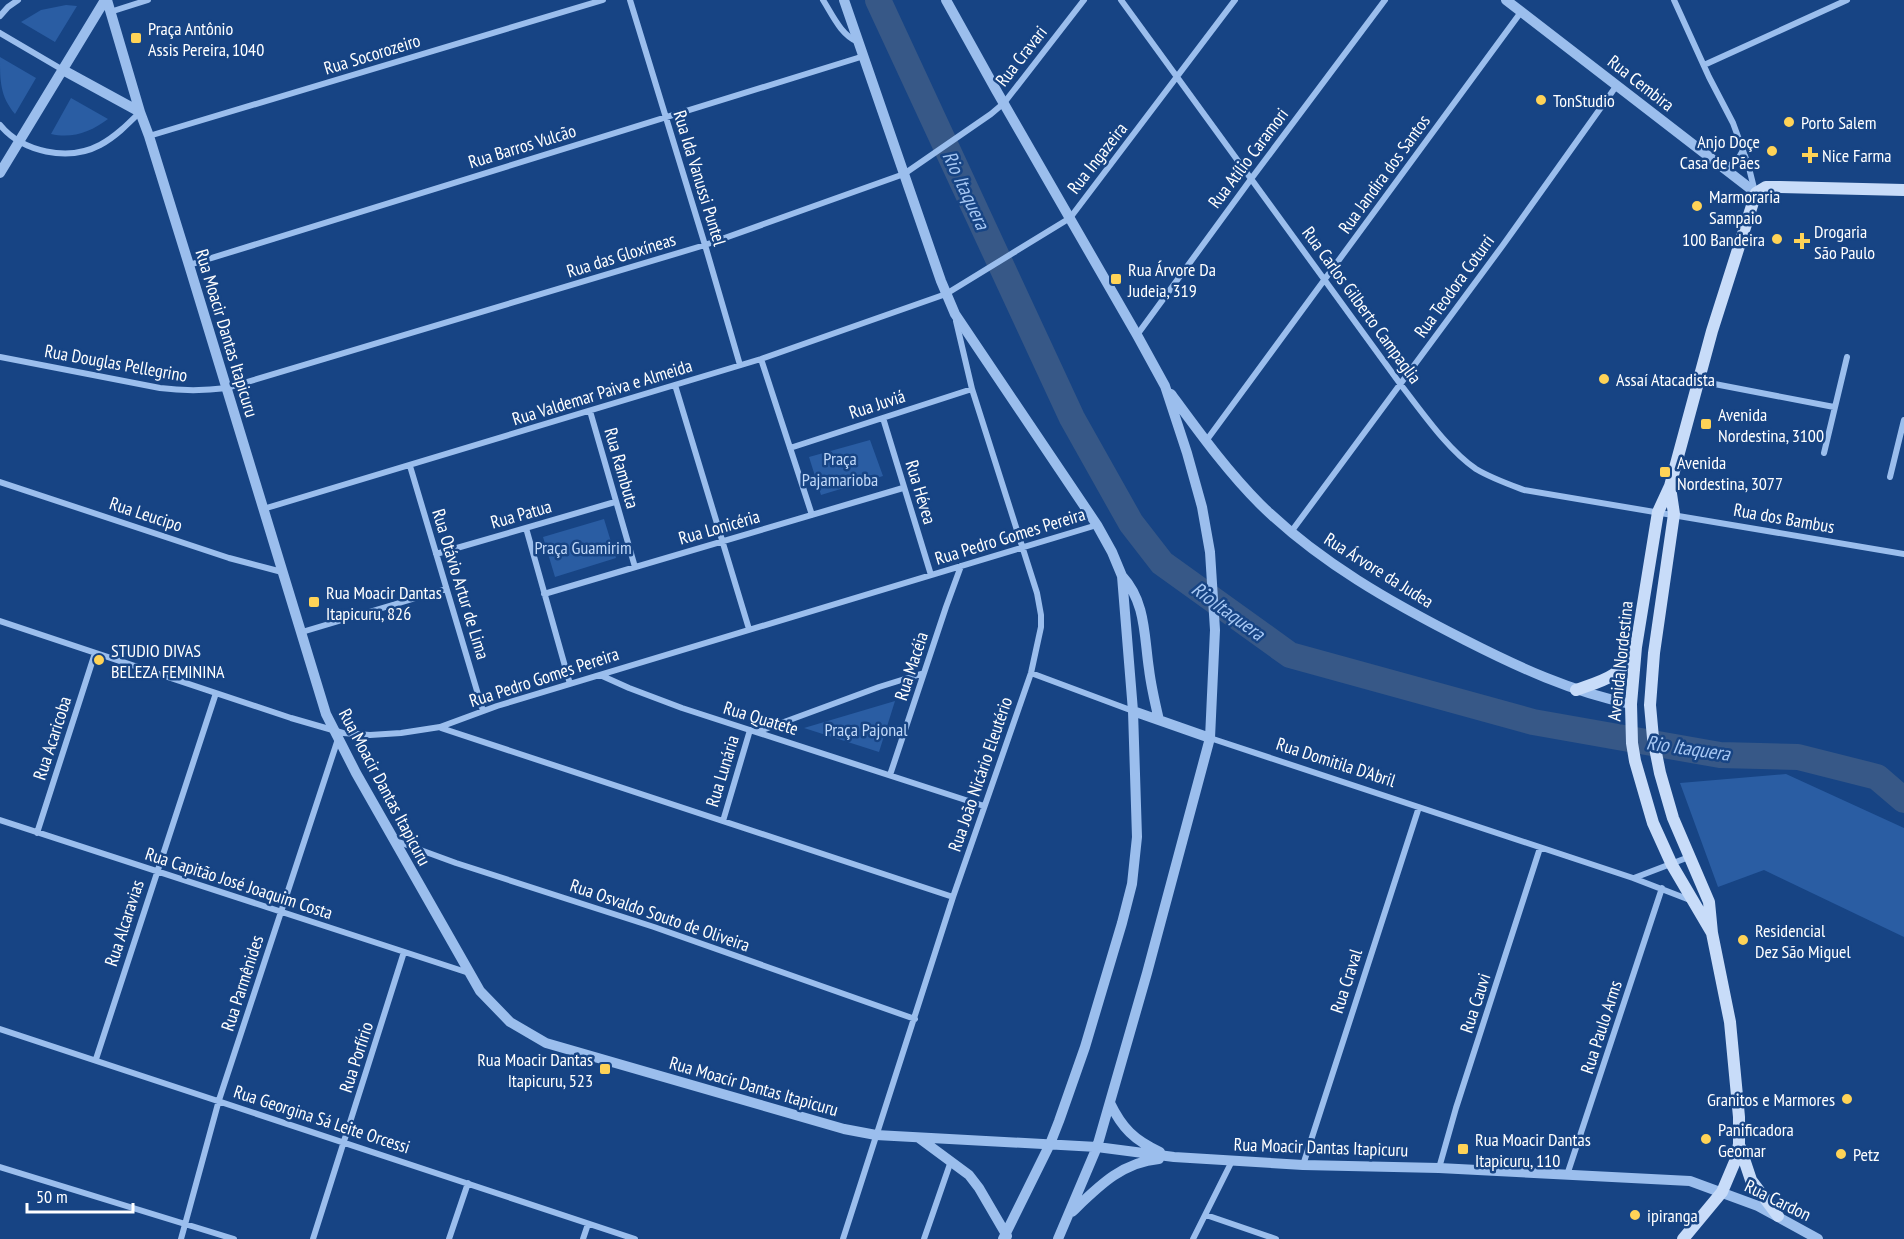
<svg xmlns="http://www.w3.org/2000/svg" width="1904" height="1239" font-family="'PT Sans Narrow',sans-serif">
	<rect width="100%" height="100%" fill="#174484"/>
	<path fill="#2a5da3" d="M66,5l11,1 -22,36 -34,-20 20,-12z
		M0,57l36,21 -21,36c-15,-18 -15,-33 -15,-57z
		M71,98l37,21c-17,13 -36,20 -57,15z
		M870,440l13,36 -62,19 -12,-38z
		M604,519l12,39 -61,19 -12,-40z
		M895,701l-16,51 -75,-24z
		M1786,774l118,54v109l-140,-67 -46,17 -38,-104z"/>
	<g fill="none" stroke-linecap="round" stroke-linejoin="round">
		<path stroke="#375887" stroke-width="26" d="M878,0l194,418 59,105 31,40 128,92 243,67 187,33 78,2 79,20 27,23"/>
		<path stroke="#9bbeed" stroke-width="6" d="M630,0l75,245 35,120
			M823,0c10,16 18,35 35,42
			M1121,0l280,385c21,27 47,65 75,84 15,9 32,15 48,21l380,64
			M1674,0l35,77 24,46 15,41 7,28
			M110,12l38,-12
			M0,16l8,-9 10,-7
			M0,33l63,37
			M1704,65l143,-65
			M0,125c22,27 68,37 100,20 15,-8 27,-20 40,-33
			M149,136l454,-136
			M1724,167c11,-3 14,-7 19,-17
			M189,265l675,-209
			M1137,335l114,-156 134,-179
			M0,357l160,31c23,3 43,3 67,0l478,-143 199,-71 87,-60 13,-11 80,-103
			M761,359l51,156
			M1699,381l135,26
			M675,385l74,244
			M590,411l45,156
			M883,418l48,157
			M1206,441l315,-429
			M790,448l182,-59
			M1824,453l23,-96
			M410,466l73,245
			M1890,477l14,-57
			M0,482l229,76 53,14
			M263,509l498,-150 185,-65 124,-76 165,-218
			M526,528l44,156
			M1291,532l212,-287 114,-160
			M436,554l179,-52
			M544,594l359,-106
			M0,621l291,97 52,15 27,2 31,-2 39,-6 57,-21 600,-181
			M302,632l144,-43
			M1031,673l102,38
			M600,675l29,13 53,20 302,98
			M441,728l512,169
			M757,732l122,-45 45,-14
			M1210,738l423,140 57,22
			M890,775l56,-168 15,-41
			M0,820l469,153
			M723,821l27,-91
			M37,833l58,-180
			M396,841l60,22 198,64 261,92
			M1634,878l55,-21
			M0,1029l635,210
			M96,1059l120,-366
			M1303,1165l116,-358
			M0,1167l234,72
			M1439,1168l17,-60 84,-260
			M1567,1175l95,-287
			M1206,1215l70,24
			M181,1239l38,-139 119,-361
			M313,1239l91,-287
			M449,1239l19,-56
			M583,1239l5,-15
			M843,1239l110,-342 78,-224 10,-46v-12l-4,-22 -65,-204 -16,-68
			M924,1239l27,-78
			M1193,1239l39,-78"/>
		<path stroke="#9bbeed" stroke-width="10" d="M107,0l33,112 9,24 40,129 137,449 30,59 124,218 30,31 36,21 298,86 32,6 221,12 77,10 129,8 136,3 251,13 68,25 60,33
			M844,0l97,281 14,33 142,211 15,27 10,24 11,135 4,126 -5,47 -10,39 -37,124 -26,74 -9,23 -47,95
			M946,0l50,90 141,245 28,51 22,67 15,54 8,45 5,78 -5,108 -63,235 -50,174 -39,92
			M1506,0l250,193
			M63,70l77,42
			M0,173l105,-173
			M1171,394c28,38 56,77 89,110 59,58 132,99 205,136 53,27 107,52 166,64
			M1122,576c24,26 22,60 27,93 2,17 6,34 10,51
			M1133,711l77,27
			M1110,1103c12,25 24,37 50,49
			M919,1138l50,37 10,13 28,48
			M1072,1212c26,-25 50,-50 87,-53"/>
		<path stroke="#c8dcf9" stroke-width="12" d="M1670,487l4,27 -20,139 -4,52 3,33 7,35 13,45 36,84 3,31 18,89 9,95v27l-3,15 -14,33 -39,47
			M1576,690c28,-10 43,-12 58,-40
			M1712,933l-40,-68 -19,-42 -18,-62 -3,-18 -1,-39 5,-57 22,-135 12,-26 42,-155 44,-138 10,-6h14l124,3
			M1740,1147l11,33 27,36"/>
	</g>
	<g fill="#ffd357" stroke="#174484" stroke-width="2">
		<rect x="130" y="32" width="12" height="12" rx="3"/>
		<circle cx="1541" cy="100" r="6"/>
		<circle cx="1789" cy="122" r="6"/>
		<circle cx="1772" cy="151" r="6"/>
		<path d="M1807 146h6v6h6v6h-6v6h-6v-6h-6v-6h6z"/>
		<circle cx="1697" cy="206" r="6"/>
		<circle cx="1777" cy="239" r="6"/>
		<path d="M1799 232h6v6h6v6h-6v6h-6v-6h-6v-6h6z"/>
		<rect x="1110" y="273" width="12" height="12" rx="3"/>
		<circle cx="1604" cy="379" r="6"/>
		<rect x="1700" y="418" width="12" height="12" rx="3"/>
		<rect x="1659" y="466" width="12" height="12" rx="3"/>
		<rect x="308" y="596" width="12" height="12" rx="3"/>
		<circle cx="99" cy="660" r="6"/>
		<circle cx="1743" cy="940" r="6"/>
		<rect x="599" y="1063" width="12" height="12" rx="3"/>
		<circle cx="1847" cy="1099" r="6"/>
		<circle cx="1706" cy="1139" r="6"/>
		<rect x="1457" y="1143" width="12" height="12" rx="3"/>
		<circle cx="1841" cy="1154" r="6"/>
		<circle cx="1635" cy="1215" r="6"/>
	</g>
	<g text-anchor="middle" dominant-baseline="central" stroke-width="5" stroke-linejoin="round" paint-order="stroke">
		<g font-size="18" fill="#fff" stroke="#174484" text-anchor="start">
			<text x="148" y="28">Praça Antônio<tspan x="148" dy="21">Assis Pereira, 1040</tspan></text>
			<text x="1553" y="100">TonStudio</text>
			<text x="1801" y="122">Porto Salem</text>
			<text x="1760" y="141" text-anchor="end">Anjo Doçe<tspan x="1760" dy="21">Casa de Pães</tspan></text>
			<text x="1822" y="155">Nice Farma</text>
			<text x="1709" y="196">Marmoraria<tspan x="1709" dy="21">Sampaio</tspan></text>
			<text x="1814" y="231">Drogaria<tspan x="1814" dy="21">São Paulo</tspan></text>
			<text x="1765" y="239" text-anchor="end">100 Bandeira</text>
			<text x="1128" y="269">Rua Árvore Da<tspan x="1128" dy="21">Judeia, 319</tspan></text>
			<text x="1616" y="379">Assaí Atacadista</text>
			<text x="1718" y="414">Avenida<tspan x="1718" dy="21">Nordestina, 3100</tspan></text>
			<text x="1677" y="462">Avenida<tspan x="1677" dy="21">Nordestina, 3077</tspan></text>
			<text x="326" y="592">Rua Moacir Dantas<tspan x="326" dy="21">Itapicuru, 826</tspan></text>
			<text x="111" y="650">STUDIO DIVAS<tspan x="111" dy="21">BELEZA FEMININA</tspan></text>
			<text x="1755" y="930">Residencial<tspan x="1755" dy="21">Dez São Miguel</tspan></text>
			<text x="593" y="1059" text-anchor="end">Rua Moacir Dantas<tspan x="593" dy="21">Itapicuru, 523</tspan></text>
			<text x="1835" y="1099" text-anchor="end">Granitos e Marmores</text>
			<text x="1718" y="1129">Panificadora<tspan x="1718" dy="21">Geomar</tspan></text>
			<text x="1475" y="1139">Rua Moacir Dantas<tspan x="1475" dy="21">Itapicuru, 110</tspan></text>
			<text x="1853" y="1154">Petz</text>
			<text x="1647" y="1215">ipiranga</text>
		</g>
		<g font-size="18" fill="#fff" stroke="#174484">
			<text transform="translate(372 54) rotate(-17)">Rua Socorozeiro</text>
			<text transform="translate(1021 56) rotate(-52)">Rua Cravari</text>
			<text transform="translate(1641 83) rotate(38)">Rua Cembira</text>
			<text transform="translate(522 146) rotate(-17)">Rua Barros Vulcão</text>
			<text transform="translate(1097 158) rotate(-52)">Rua Ingazeira</text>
			<text transform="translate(1248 158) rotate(-53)">Rua Atílio Caramori</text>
			<text transform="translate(1384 174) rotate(-54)">Rua Jandira dos Santos</text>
			<text transform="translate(700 178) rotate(73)">Rua Ida Vanussi Puntel</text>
			<text transform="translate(621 255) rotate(-17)">Rua das Gloxíneas</text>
			<text transform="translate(1454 286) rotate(-54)">Rua Teodora Coturri</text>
			<text transform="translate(1362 305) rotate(54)">Rua Carlos Gilberto Campaglia</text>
			<text transform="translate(227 333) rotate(73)">Rua Moacir Dantas Itapicuru</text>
			<text transform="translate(116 363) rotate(10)">Rua Douglas Pellegrino</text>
			<text transform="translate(602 392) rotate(-17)">Rua Valdemar Paiva e Almeida</text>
			<text transform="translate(877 404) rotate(-18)">Rua Juviá</text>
			<text transform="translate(622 468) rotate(74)">Rua Rambuta</text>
			<text transform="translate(921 492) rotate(73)">Rua Hévea</text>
			<text transform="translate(146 514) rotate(18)">Rua Leucipo</text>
			<text transform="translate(521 514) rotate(-16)">Rua Patua</text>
			<text transform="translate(1784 518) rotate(10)">Rua dos Bambus</text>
			<text transform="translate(719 527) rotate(-16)">Rua Lonicéria</text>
			<text transform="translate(1010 536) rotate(-17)">Rua Pedro Gomes Pereira</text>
			<text transform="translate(1379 570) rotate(32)">Rua Árvore da Judea</text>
			<text transform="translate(461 584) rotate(73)">Rua Otávio Artur de Lima</text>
			<text transform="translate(1620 661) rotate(-84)">Avenida Nordestina</text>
			<text transform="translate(911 666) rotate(-72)">Rua Macéia</text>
			<text transform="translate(544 677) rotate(-18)">Rua Pedro Gomes Pereira</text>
			<text transform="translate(761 718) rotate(17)">Rua Quatete</text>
			<text transform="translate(52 738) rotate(-72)">Rua Acaricoba</text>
			<text transform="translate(1336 762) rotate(18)">Rua Domitila D'Abril</text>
			<text transform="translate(722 771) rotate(-73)">Rua Lunária</text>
			<text transform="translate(980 774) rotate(-71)">Rua João Nicário Eleutério</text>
			<text transform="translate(385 787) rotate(62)">Rua Moacir Dantas Itapicuru</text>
			<text transform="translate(239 883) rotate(18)">Rua Capitão José Joaquim Costa</text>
			<text transform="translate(660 915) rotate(19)">Rua Osvaldo Souto de Oliveira</text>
			<text transform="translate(124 923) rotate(-72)">Rua Alcaravias</text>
			<text transform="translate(1346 981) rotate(-72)">Rua Craval</text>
			<text transform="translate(242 983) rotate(-72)">Rua Parmênides</text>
			<text transform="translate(1475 1003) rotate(-72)">Rua Cauvi</text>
			<text transform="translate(1601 1027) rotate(-72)">Rua Paulo Arms</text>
			<text transform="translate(356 1057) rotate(-72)">Rua Porfírio</text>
			<text transform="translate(754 1086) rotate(16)">Rua Moacir Dantas Itapicuru</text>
			<text transform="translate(322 1119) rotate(18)">Rua Georgina Sá Leite Orcessi</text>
			<text transform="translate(1321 1147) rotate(2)">Rua Moacir Dantas Itapicuru</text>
			<text transform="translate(1778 1200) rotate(26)">Rua Cardon</text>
		</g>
		<g font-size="18" fill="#c1d9f9" stroke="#174484">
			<text x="840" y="458">Praça<tspan x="840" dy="21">Pajamarioba</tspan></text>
			<text x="583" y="547">Praça Guamirim</text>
			<text x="866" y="729">Praça Pajonal</text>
		</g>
		<g font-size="20" font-style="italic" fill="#a7c8f4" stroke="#174484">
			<text transform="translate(966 190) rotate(65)">Rio Itaquera</text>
			<text transform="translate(1228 611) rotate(36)">Rio Itaquera</text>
			<text transform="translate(1688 748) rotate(8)">Rio Itaquera</text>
		</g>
	</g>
	<path d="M27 1203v9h106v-9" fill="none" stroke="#ffffff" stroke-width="3"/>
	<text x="36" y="1203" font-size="18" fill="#ffffff" stroke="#174484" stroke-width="4.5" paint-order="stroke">50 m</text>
</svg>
